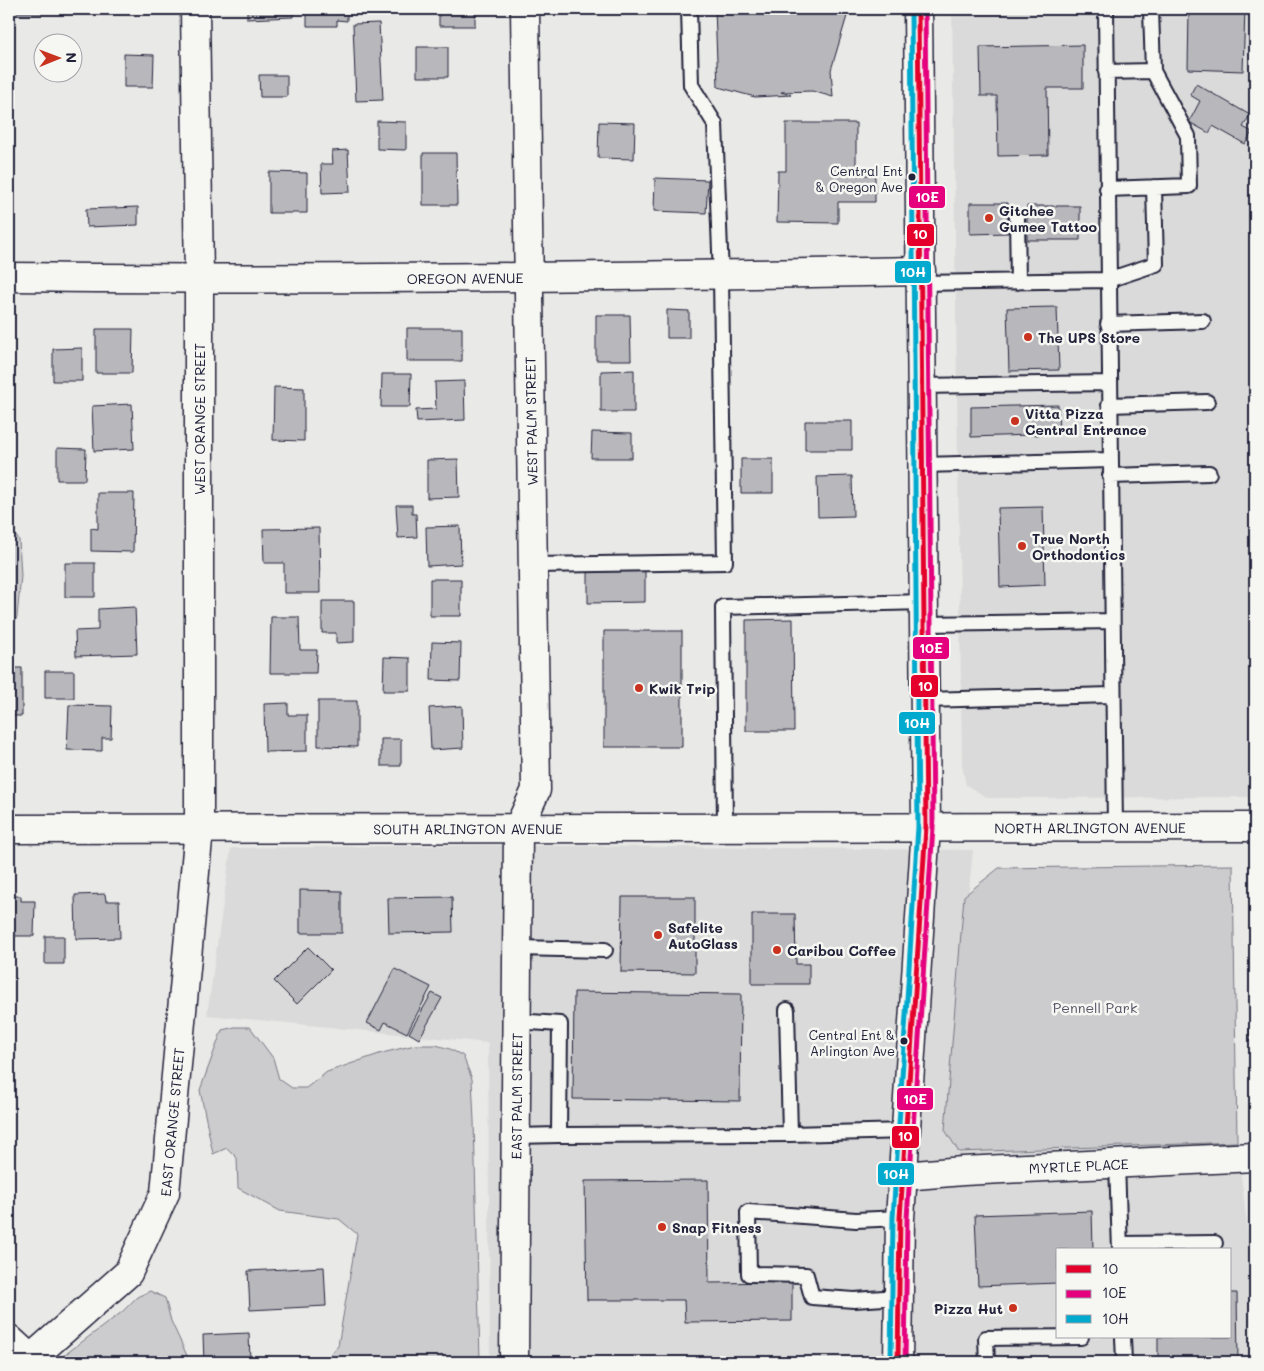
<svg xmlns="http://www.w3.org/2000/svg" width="1264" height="1371" font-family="Mali,sans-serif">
	<rect width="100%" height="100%" fill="#e9e9e7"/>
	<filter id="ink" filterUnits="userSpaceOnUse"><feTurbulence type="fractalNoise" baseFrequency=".02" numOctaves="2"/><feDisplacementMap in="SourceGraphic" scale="10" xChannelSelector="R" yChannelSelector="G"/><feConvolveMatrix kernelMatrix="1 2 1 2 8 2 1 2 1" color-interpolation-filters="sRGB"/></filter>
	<g filter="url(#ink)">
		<path fill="#dadada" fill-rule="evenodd" d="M952,9h303v523l-7,6 2,259 -262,1 -22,-13 -4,-20z
			M488,845l485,5 -28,280 14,22 278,-10 12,99 1,121h-760l-2,-319 -281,-28 24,-167zM1058,1250h172v87h-172z"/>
		<path fill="#ccccce" stroke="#777784" d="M9,527l10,13 2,36 -4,41 -8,17z
			M1233,865l4,277 -278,10 -14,-22 19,-234 35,-28z
			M235,1027h15l23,31 6,21 13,9h14l21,-16 55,-19 33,-8h21l14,4 13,7 9,23 2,42 6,241h-156l14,-16 19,-112 -18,-15 -59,-8 -42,-23 -1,-30 -10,-10 -14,6 -13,-64 22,-60z
			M150,1291l15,7 6,23 19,41h-135l67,-50 15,-15z"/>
		<path fill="#b8b8bc" stroke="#22223b" d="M17,9h28v4h-28z
			M247,9h46v8l-46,2z
			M307,9h40v12l-10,-1v6h-30z
			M439,9h36v17h-36z
			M592,9h48v1z
			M715,9h132v7l-16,54 2,27 -21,-6 -31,1 10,3 -36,2 -37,-10z
			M1189,9h56l-2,62 -55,-2z
			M379,23l4,77 -27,1 -3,-77z
			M1083,45v43h-36l1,67 -50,1 -1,-60h-16l-1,-49z
			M417,47h31v30h-31z
			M124,54l30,1 -1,32h-29z
			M259,75h28v22h-27z
			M1196,84l54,31 -7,12 9,5 -7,12 -32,-18 -4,7 -20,-11 11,-21 -10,-6z
			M377,121l29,1v28l-29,-1z
			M599,122l36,1 -1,36 -36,-1z
			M786,123h70v52h19v27h-37v21l-61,-1 1,-51h8z
			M348,150l2,42 -28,1 -1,-29h12l-1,-13z
			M423,153h33l1,52h-34z
			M269,172l38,1v40h-38z
			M655,178l53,2 -2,33 -52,-2z
			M970,203h38v30l-38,1z
			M1027,206h53v34h-53z
			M138,207v18l-51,2 -1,-18z
			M1057,307l2,63 -50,1 -2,-63z
			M667,310l22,1v27h-22z
			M596,315h34l1,45h-35z
			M407,328h55v33h-55z
			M96,329h37l-1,44h-36z
			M82,348v33h-29v-32z
			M634,370v42h-33v-41z
			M382,374h29l-1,33h-29z
			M464,381l1,39 -48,2 -1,-12 20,-1 -1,-27z
			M274,387l30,1v53l-31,-1z
			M132,404l2,45 -40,2 -2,-45z
			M1058,405l1,29 -88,3v-30z
			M805,421h47v29h-47z
			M592,432l40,1v25h-41z
			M57,448l29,1 -1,31h-28z
			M458,459l1,38 -32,1v-38z
			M741,459h32v34h-32z
			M852,476l1,40 -35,1 -1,-40z
			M98,493h36l-1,59 -42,-1v-23l7,1z
			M396,505h16v9h4l1,23 -19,1z
			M1043,507l2,78 -45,2 -2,-79z
			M460,526l1,38 -34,2 -1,-39z
			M319,528l1,65h-36v-30h-20l-1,-34z
			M65,563h30v34h-30z
			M645,563v39l-57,1v-39z
			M430,579h31v37h-31z
			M322,601h32v41l-18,1v-10h-14z
			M135,607l2,47 -61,2 -1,-25 23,-1v-21z
			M271,617h28l1,33h17l-1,23h-46z
			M793,619l1,112h-48v-111z
			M604,631h78v116h-78z
			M432,642l29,1 -1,38 -29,-1z
			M384,657l26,1v33h-27z
			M9,668h13v48h-13z
			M45,671h29v27h-29z
			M318,701h39v46l-39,-1z
			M288,703v12h19v36l-42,1 -1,-48z
			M69,705l43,1 -1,32h-9v13l-35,-1z
			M462,706l1,42 -32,2 -2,-42z
			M381,739h20v27h-20z
			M300,890l42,1v42h-42z
			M105,894l1,7h13l1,37 -44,1 -1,-44z
			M9,896h12v5h14l-1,35h-25z
			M452,897l1,35 -64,1 -1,-35z
			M622,897h73v76l-74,-1z
			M752,914h43l1,50h13v20h-57z
			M45,936h19v28h-19z
			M308,947l23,23 -34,34 -23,-23z
			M395,969l36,18 -24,46 -22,-11 -4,8 -14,-7z
			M574,992l167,2 -1,107 -167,-2z
			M432,993l10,5 -23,41 -10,-6z
			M1250,993h5v48h-5z
			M708,1180l1,103 83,-1v39l-107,1 -1,-22h-97l-2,-119z
			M1092,1211l1,39h-35v33l-80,3 -3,-71z
			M324,1267l2,39 -76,4 -2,-39z
			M1230,1293h7l1,69h-80v-25h72z
			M249,1333l1,29h-46l-1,-27z"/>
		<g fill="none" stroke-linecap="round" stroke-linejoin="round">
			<g stroke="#22223b" stroke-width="18">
				<path id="service" d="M1106,9l9,819
					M1106,72l47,-1 -2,-62
					M1107,189l82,-3 -1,-50 -35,-65
					M1017,217l1,65
					M921,283l187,-3 48,-16 -2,-77
					M1108,324l95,-3
					M922,386l187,-3
					M1109,405l98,-3
					M923,465l187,-5
					M1110,476l99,-3
					M535,565l190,-3 -4,-286 -6,-152 -24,-39 -2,-76
					M925,624l186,-3
					M926,700l186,-5
					M725,828l-2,-221 202,-5
					M517,948l88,2
					M787,1010l3,124
					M559,1135l231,-1 117,-3
					M516,1136l43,-1 1,-111 -44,-3
					M1117,1164l3,86
					M1120,1244l95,-1
					M899,1297l-45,3 -42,-3 -6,-22 -57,-1 -1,-62 108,8 44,-2
					M1123,1337l1,25
					M987,1362l-1,-24 95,-1"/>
			</g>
			<g stroke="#22223b" stroke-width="31">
				<g id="minor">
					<path id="s1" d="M9,277c304,4 608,0 912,-6"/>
					<path d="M518,829l18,-39 -11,-781"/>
					<path id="s2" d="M903,1176l60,-5 292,-14"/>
					<path d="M9,1339l22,20"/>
					<path id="s3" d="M27,1362l101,-89 37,-80 34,-364v-550l-4,-270"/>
				</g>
			</g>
			<g stroke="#22223b" stroke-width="31">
				<g id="tertiary">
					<path id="s4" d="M514,1362l4,-533"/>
				</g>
			</g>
			<g stroke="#22223b" stroke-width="31">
				<g id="secondary">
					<path id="s5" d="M9,829l1246,-2"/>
				</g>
			</g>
			<g stroke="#22223b" stroke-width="31">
				<path id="trunk" d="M898,1362l2,-144 26,-391 -8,-818"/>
			</g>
			<use href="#service" stroke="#f6f6f2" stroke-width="14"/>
			<use href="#minor" stroke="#f6f6f2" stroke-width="28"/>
			<use href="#tertiary" stroke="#f6f6f2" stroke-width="28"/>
			<use href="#secondary" stroke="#f6f6f2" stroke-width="28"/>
			<use href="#trunk" stroke="#f6f6f2" stroke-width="28"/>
			<g stroke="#f6f6f2" stroke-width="9">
				<path id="bus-1" d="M898,1362l2,-144 26,-391 -8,-818"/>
			</g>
			<g stroke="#f6f6f2" stroke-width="9">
				<path id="bus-2" d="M905,1362l2,-144 26,-391 -8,-818"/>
			</g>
			<g stroke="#f6f6f2" stroke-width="9">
				<path id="bus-3" d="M891,1362l2,-144 25,-391 -7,-818"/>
			</g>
			<use href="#bus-1" stroke="#e4002b" stroke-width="5"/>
			<use href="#bus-2" stroke="#e5007d" stroke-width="5"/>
			<use href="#bus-3" stroke="#00a9ce" stroke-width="5"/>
		</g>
	</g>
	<g fill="#22223b" stroke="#f6f6f2" stroke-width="2">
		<circle cx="912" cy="177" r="4.5"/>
		<circle cx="904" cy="1041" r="4.5"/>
	</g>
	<g fill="#c8321e" stroke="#f6f6f2" stroke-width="2">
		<circle cx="989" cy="218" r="5"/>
		<circle cx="1028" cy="337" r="5"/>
		<circle cx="1015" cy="421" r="5"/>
		<circle cx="1022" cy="546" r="5"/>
		<circle cx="639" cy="688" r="5"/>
		<circle cx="658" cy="935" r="5"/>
		<circle cx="777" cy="950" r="5"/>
		<circle cx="662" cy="1227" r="5"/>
		<circle cx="1013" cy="1308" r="5"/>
	</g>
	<g text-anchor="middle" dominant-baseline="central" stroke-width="5" stroke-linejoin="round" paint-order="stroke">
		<g font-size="13" fill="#22223b" stroke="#f6f6f2" text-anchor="end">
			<text x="903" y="170">Central Ent<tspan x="903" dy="16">&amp; Oregon Ave</tspan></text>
			<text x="895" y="1034">Central Ent &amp;<tspan x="895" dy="16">Arlington Ave</tspan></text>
		</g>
		<g font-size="14" font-weight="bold" fill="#22223b" stroke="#f6f6f2" text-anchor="start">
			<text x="999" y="210">Gitchee<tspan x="999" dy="16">Gumee Tattoo</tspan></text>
			<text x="1038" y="337">The UPS Store</text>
			<text x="1025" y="413">Vitta Pizza<tspan x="1025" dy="16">Central Entrance</tspan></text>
			<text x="1032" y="538">True North<tspan x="1032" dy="16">Orthodontics</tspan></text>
			<text x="649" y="688">Kwik Trip</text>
			<text x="668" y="927">Safelite<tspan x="668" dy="16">AutoGlass</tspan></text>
			<text x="787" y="950">Caribou Coffee</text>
			<text x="672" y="1227">Snap Fitness</text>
			<text x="1003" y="1308" text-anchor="end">Pizza Hut</text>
		</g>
		<g font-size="14" fill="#22223b" stroke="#f6f6f2">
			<text stroke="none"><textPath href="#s1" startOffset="456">OREGON AVENUE</textPath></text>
			<text transform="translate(199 419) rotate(-90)">WEST ORANGE STREET</text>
			<text transform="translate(531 421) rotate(-91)">WEST PALM STREET</text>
			<text stroke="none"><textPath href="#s5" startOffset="1081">NORTH ARLINGTON AVENUE</textPath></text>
			<text stroke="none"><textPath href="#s5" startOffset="459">SOUTH ARLINGTON AVENUE</textPath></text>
			<text stroke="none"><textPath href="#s4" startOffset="266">EAST PALM STREET</textPath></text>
			<text stroke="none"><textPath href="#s3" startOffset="294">EAST ORANGE STREET</textPath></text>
			<text stroke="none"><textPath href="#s2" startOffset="176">MYRTLE PLACE</textPath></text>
		</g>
		<g font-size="14" fill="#555567" stroke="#f6f6f2">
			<text x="1095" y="1007">Pennell Park</text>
		</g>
	</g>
	<g stroke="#f6f6f2" stroke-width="2">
		<rect x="908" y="185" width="38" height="24" rx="5" fill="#e5007d"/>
		<rect x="906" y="223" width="29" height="24" rx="5" fill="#e4002b"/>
		<rect x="894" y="260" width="38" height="24" rx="5" fill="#00a9ce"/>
		<rect x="912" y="636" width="38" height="24" rx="5" fill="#e5007d"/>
		<rect x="910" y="674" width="29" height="24" rx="5" fill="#e4002b"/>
		<rect x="898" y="711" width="38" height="24" rx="5" fill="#00a9ce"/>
		<rect x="896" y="1087" width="38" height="24" rx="5" fill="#e5007d"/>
		<rect x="891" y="1125" width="29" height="24" rx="5" fill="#e4002b"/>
		<rect x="877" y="1162" width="38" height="24" rx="5" fill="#00a9ce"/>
	</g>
	<g font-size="14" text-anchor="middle" font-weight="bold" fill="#fff">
		<text x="927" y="202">10E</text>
		<text x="920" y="239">10</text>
		<text x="913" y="277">10H</text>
		<text x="931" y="653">10E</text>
		<text x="925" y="691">10</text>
		<text x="917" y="728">10H</text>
		<text x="915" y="1104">10E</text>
		<text x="905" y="1141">10</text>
		<text x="896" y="1179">10H</text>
	</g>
	<rect width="1264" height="1371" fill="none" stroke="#f6f6f2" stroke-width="30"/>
	<rect x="15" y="15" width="1234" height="1341" fill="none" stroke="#22223b" stroke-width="2" filter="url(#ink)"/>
	<rect x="1056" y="1248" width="175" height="90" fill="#f6f6f2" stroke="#a1a1a9"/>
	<rect x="1066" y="1265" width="25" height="8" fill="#e4002b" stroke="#a1a1a9"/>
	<text x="1102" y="1274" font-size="15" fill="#22223b">10</text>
	<rect x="1066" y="1290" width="25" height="8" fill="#e5007d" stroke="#a1a1a9"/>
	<text x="1102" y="1298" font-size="15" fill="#22223b">10E</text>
	<rect x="1066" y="1315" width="25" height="8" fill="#00a9ce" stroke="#a1a1a9"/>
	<text x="1102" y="1324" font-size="15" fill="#22223b">10H</text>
	<g transform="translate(58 58) rotate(89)"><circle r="24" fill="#f6f6f2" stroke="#a1a1a9"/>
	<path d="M0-4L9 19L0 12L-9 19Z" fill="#c8321e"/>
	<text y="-8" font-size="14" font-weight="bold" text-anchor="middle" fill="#22223b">N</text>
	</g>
</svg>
